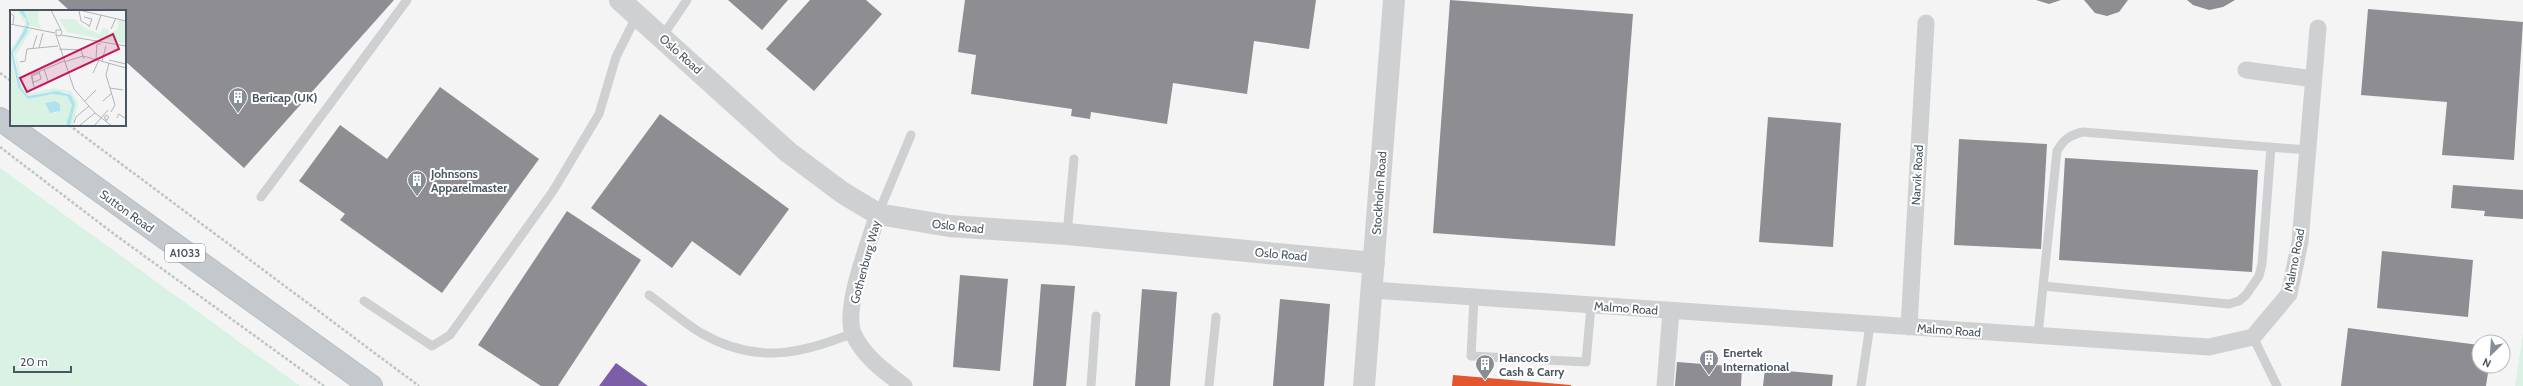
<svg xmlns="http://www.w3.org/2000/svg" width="2523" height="386" font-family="Cabin,sans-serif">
	<rect width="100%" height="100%" fill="#f4f4f4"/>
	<path fill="#d9f2e3" d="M0,168l300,218h-300z
		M2523,333v53h-8z"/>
	<path fill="#e4572e" d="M1453,375l118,10v1h-119z"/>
	<path fill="#7b5ea7" d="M616,363l32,23h-49z"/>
	<path fill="#8d8d92" d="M58,0h336l-150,168 -119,-107v-50h-55z
		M728,0h60l-26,30z
		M810,0h56l16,14 -68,77 -48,-42z
		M965,0h351l-7,49 -55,-8 -7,53 -74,-11 -6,41 -76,-12 -1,7 -19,-3 1,-7 -101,-15 5,-39 -18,-3z
		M1450,0l183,14 -18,232 -182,-13z
		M2036,0h25l-12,4z
		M2084,0h44l-9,12 -12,4 -12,-3z
		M2187,0h48l-12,7 -14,3 -16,-5z
		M2368,9l155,13 -9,138 -72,-5 5,-53 -86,-7z
		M440,87l99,72 -97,134 -102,-73 5,-6 -46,-33 41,-56 47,34z
		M660,114l129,95 -49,67 -48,-35 -20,27 -81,-60z
		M1768,117l73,6 -8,124 -74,-5z
		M1959,139l88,5 -6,105 -87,-4z
		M2065,158l193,12 -6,102 -193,-12z
		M2453,185l70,5v29l-39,-3 1,-5 -34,-3z
		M567,211l74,49 -83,126h-17l-63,-41z
		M2382,251l91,9 -5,57 -91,-9z
		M960,275l48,4 -8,92 -47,-4z
		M1041,284l34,2 -9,100h-33z
		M1142,289l35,3 -7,94h-35z
		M1280,299l50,5 -6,82h-51z
		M2348,328l131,17v21h10l-3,20h-145z
		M1677,362l65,5 -1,19h-66z
		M1765,369l68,6 -1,11h-69z"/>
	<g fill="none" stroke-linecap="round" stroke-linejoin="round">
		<g stroke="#b9bec3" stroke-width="24">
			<path id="trunk" d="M0,119l371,267"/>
		</g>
		<path stroke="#bcc7c4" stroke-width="2.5" stroke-dasharray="3 2" stroke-linecap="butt" d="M0,73l11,8
			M69,125l350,261
			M0,147l114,87 210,152"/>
		<path stroke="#ced0d2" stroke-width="9" d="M662,37l25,-37
			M261,197l146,-197
			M878,214l33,-79
			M1067,234l7,-75
			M2043,286l186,18 10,-3 7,-6 13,-19 3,-12 9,-117
			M649,295c17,12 34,27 52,38 54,31 98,22 152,0
			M1474,298l-3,58 115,6 5,-56
			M364,301l68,45 18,-11 103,-144 46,-77 17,-57 21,-42
			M2038,335l19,-184c7,-12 13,-16 26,-19l225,18
			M2253,337l24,49
			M1091,386l5,-70
			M1209,386l7,-69
			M1861,386l9,-61"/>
		<path stroke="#ced0d2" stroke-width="17" d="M2246,70l68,9
			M878,214c-8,26 -35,94 -25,119 9,22 32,39 51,53
			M1372,290l837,57 44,-10 36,-43 11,-52 18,-214
			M1909,327l17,-304
			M1665,386l6,-75"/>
		<path stroke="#ced0d2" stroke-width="22" d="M620,0l168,152 55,41 35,21 71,12 118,8 307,29
			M1364,386l30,-386"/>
		<use href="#trunk" stroke="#c4c9cd" stroke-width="22"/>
	</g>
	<defs>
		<g id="building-pin" transform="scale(1)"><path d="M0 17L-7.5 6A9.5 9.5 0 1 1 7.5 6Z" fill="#868d94" stroke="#fff"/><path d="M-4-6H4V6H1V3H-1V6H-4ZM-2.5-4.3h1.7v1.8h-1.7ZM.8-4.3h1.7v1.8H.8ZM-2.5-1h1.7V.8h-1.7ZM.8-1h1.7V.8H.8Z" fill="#fff"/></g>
	</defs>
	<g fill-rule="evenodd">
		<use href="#building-pin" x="238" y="97"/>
		<use href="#building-pin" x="417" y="180"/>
		<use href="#building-pin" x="1709" y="359"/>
		<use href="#building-pin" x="1485" y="364"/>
	</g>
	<g text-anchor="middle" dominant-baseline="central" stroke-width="4" stroke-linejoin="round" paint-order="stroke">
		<rect fill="#fff" stroke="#808990" stroke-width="1" x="165" y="244" width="40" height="18" rx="3"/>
		<g font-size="11" font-weight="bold" fill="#4a5661">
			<text x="185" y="253">A1033</text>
		</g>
		<g font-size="12" fill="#4a5661" stroke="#fff">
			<text transform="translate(681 54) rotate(42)">Oslo Road</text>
			<text transform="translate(1917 175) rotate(-87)">Narvik Road</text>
			<text transform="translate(1379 193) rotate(-86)">Stockholm Road</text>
			<text transform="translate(127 211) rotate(36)">Sutton Road</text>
			<text transform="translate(958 226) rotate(6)">Oslo Road</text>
			<text transform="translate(1281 254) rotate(5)">Oslo Road</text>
			<text transform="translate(2294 260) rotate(-79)">Malmo Road</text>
			<text transform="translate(865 262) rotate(-75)">Gothenburg Way</text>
			<text transform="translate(1626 308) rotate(4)">Malmo Road</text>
			<text transform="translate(1949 330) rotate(4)">Malmo Road</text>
		</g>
		<g font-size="12" font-weight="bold" fill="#4a5661" stroke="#fff" text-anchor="start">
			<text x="252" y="97">Bericap (UK)</text>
			<text x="431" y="173">Johnsons<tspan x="431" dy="14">Apparelmaster</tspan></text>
			<text x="1723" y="352">Enertek<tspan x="1723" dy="14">International</tspan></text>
			<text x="1499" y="357">Hancocks<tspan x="1499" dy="14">Cash &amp; Carry</tspan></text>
		</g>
	</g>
	<g transform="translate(10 10)">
		<rect width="116" height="116" fill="#f4f4f4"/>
		<path d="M6,0l8,6 3,9 -16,28 6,32 11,14 31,-6 11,5 2,7 -5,21h-57v-76l10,-14 5,-13zM41,91l8,2 -1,9 -4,1 -8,-6v-4zM13,0h16l-1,12 4,6 -13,-2zM49,9h16l8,8 17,7 3,-6 5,1 1,5 9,-5v-9l8,1v23l-59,-12zM22,19l-16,26 7,30 3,6 6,2 22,-5 17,3 7,12 -5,23 -3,-3 5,-19 -4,-9 -5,-3h-18l-20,4 -7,-8 -7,-37 14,-21z" fill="#d9f2e3" fill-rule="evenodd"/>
		<path d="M8,0l6,1 5,13 -2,8 -14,21 8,35 7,8 29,-5 14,4 4,9 -5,22h-3v-4l5,-17 -5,-9 -14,-2 -25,5 -10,-12 -7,-34 16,-28 -1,-6zM45,91l5,3v7l-10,2 -5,-10z" fill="#aee2f0"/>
		<path fill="none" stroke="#b0b5b9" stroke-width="1" d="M41,0l11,22 -2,4 -4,-1v-5h5M69,0l47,11M69,0l2,11 9,5M0,3l4,3 -1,8M74,7l8,2 -3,8M0,14l45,9M101,19l5,-11M86,20l5,-15M46,25l18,54 21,24 17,13M51,25l65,11M23,38l4,-13M29,38l4,-15M49,39l22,1 3,9M86,49l1,-15h4M99,50l17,4M92,51l4,-15M10,52l5,-1 2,-12 31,-3M54,52l19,-6 43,12M99,53l-3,12 9,30 -4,7M34,59l4,12M83,63l6,-13M23,72l-1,-6 7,-3M22,73l9,-4 -2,-8M24,77l-3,-12 33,-14M100,78l13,2M75,91l11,-11M93,91l9,-8M107,108l2,-4 7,5M96,112l2,-4 1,-1 -3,-2 -2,3 3,2M64,113l2,-6 13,-11M70,115l15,-12M84,116l14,-16"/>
		<path fill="#c2185b" fill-opacity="0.15" stroke="#c2185b" stroke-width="2" d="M103,24l6,15 -92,43 -7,-14z"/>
		<rect width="116" height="116" fill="none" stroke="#4a5661" stroke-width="2"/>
	</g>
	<g transform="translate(2491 354) rotate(205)"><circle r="19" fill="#ffffff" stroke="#b7bbc0"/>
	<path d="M0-3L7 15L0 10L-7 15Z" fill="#868d94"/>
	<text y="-6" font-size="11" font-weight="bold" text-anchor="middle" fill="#4a5661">N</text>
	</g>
	<path d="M14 366v6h57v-6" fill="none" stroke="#4a5661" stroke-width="2"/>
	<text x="20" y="366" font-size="12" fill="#4a5661" stroke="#ffffff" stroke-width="3" paint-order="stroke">20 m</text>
</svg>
